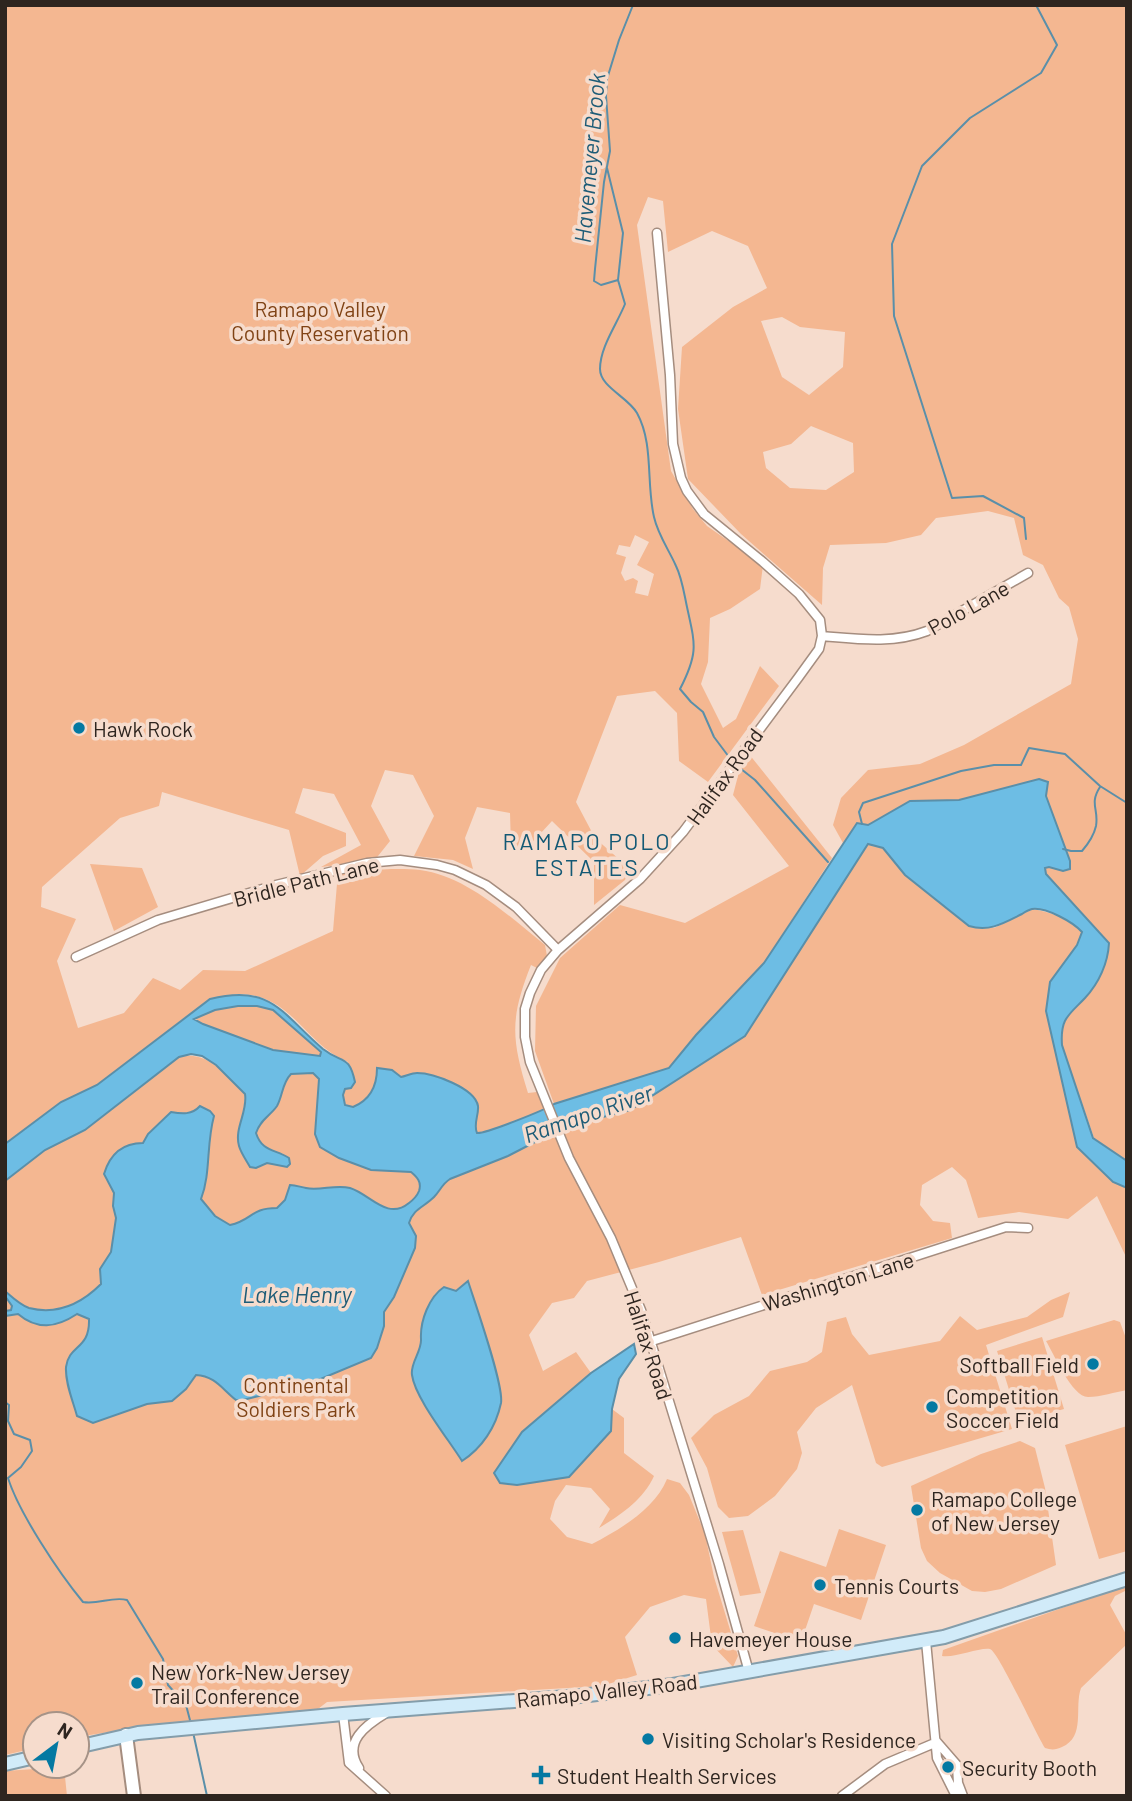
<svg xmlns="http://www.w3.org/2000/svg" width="1132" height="1801" font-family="Barlow,sans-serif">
	<rect width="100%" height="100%" fill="#f6dccd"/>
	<path fill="#f4b791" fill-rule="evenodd" d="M5,5h1122v1156l-33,-23 -32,-93 -1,-12 8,-21 17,-15 23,-54 -63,-69 -1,-6 4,-2 14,5 7,-2v-8l-31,-82 -81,21 -48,1 -42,24 -11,-2 -14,20 -10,-18 8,-27 27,-28 52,-6 44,-19 107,-61 7,-45 -9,-32 -10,-9 -16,-33 -20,-10 -9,-37 -26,-7 -52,7 -15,17 -35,8 -56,2 -7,23 -1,37 -81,-71 -53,-55 -10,-70 4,-62 51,-40 34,-19 -19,-42 -36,-15 -44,21 -5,-51 -15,-4 -11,28 34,246 22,38 14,17 56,39 -3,24 -30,20 -20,9 -2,44 -7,22 22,44 13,-9 24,-53 19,20 -71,96 -29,-21 -2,-48 -22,-22 -38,5 -41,106 19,36 34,30 -4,12 -31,25v-43l-42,-41 -24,26h-17l-1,-34 -33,-6 -12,31 8,31 -20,-9 -39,-4 20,-40 -21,-41 -28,-5 -14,36 19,35 -16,20 -53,6 40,-22 -27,-51 -31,-6 -8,25 51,20v13l-23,10 -23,20 -11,-46 -127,-38 -3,14 -39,12 -78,69 -1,20 35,12 -19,42 21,67 46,-15 29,-35 27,12 23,-20 42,1 88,-40 5,-59c25,-1 57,-5 82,-2 47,6 90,47 125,75l2,11 -8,13 -8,-4c-21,53 -20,73 -3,128l9,-1 8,18 -3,2c-14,4 -56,22 -65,21l-2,-4 3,-24 -63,-32 -14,4 -9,-7 -15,-1c0,18 -7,31 -24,39l-8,-4 -2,-9 5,-33c-30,-12 -45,-40 -71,-57 -47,-29 -85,7 -120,34 -20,16 -40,31 -60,46l-17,8 11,32 88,-68c29,-7 47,18 66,37l-1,19 -6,20 18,35 10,-5 21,4 -4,-13c-14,-3 -23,-7 -27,-21l10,-18 8,-6 13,-31 4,-4 22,-1 6,6 -2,38 22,41c10,4 21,9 32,11 18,4 47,-7 49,20l88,-33 56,-29 66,-17 114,-74 123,-192 16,4 22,27 89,53 39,-19c18,4 37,9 49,23l-5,13 -27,37 27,165 36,35 14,6v71l-30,-63 -29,23 -49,-7 -41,6 -12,-38 -14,-13 -30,18 -2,20 13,16 17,2 2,15 -190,57 -21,-58 -82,25 -72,19 -13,17 -22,5 -23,32 14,36 33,-19 15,21 -29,27 30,50 18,-19 2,-22 12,9v35l30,23c-11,24 -32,38 -55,52l11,-19 -19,-21 -25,-3 -11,16 -5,18 17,18 25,7c27,-14 63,-35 75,-65l13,4 9,12 16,39 9,43 24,79 -5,11 -21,-22 -6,-46 -22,-4 -34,12 -25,30 12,38 -35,11 -275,16 -9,7 -112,12 -32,1 -97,15v-13h-42v24l-30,7zM782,317l18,10 45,5 -2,35 -34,28 -27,-18 -21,-56zM811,426l42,17 1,29 -28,18 -36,-2 -24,-20 -3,-16 28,-8zM635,535l14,7 -12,23 17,9 -6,22 -13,-3 3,-12 -5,-3 -8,3 -4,-8 5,-16 -10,-3 3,-9 11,2z
		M745,749l87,109 -68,105 -68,72 -27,33 -115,36 -19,-53 1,-45 24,-48 60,-53 65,18 104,-57 -56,-71z
		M90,864l52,4 16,39 -44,24z
		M238,1006h19l16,4 48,42 -1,5 -47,-7 -70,-26 -9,-6 21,-8z
		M1070,1292l-7,25 -77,28 26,84 -130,38 -6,-4 -24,-78 -36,23 -19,24 5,21 -5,16 -22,27 -27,20 -19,2 -11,-11 -11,-39 -16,-30 23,-23 35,-19 21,-25 37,-9 15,-10 5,-30 19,-5 6,17 17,21 71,-14 20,-25 17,14 50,-13 24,-17z
		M1114,1320l6,2 7,19v49c-12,2 -26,7 -39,7 -16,0 -34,-43 -42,-56z
		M1042,1337l22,72 -45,13 -22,-71z
		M1127,1426v125l-28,8 -34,-114z
		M1020,1441l15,7 10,40 11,77 -55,24 -16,3 -13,-1 -32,-18 -13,-12 -6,-13 -10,-62 70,-32z
		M839,1529l47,16 -25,75 -47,-16 -13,38 -47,-16 26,-75 46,16z
		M743,1530l18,63 -21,3 -18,-64z
		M1127,1585v5l-12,6 -5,9 17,31v8l-46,44c-7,19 5,49 -19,59 -6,3 -11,3 -17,1 -9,-14 -47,-97 -55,-99 -10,-2 -34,9 -48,7l1,-6z
		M64,1767l3,29h-62v-25z"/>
	<path fill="#6dbde4" stroke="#5a8fa9" stroke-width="2" fill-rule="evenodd" d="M1039,779l9,3 -2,14 24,65v8l-7,2 -14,-4 -4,1 1,6 63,69c-1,20 -10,40 -24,55 -16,17 -25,20 -23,47l31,93 34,23v27l-14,-6 -36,-35 -31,-136 4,-29 27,-37 5,-13c-9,-10 -36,-25 -50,-23 -4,1 -7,3 -10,5 -18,9 -32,18 -53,12l-64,-51 -22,-27 -15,-4 -123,192 -115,74 -66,17 -56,29 -58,23c-8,5 -10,12 -16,18 -10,10 -21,12 -25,26l7,13 -1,12 -21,49 -10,15v14l-7,22 -6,10 -60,25 -68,17h-7c-14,-11 -21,-24 -40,-25l-10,14 -14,12 -25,3 -54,19 -16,-7c-4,-15 -12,-33 -11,-49 3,-23 24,-17 23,-48l-12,-5c-21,14 -40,16 -59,0l-13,2v-5l6,-1 1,-4 -7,-10v-5c7,6 15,14 24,17 28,7 52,-4 72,-24l-1,-15 11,-17 5,-34 -3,-12 1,-13 -10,-19c6,-20 18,-31 39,-31l5,-9 23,-22c11,2 21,3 29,-6l10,5 4,5c-8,29 -3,57 -13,83l14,17 15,9c23,-5 20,-17 47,-17l8,-8 5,-15c6,0 10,2 16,3 14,3 30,-4 44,0 20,6 37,33 59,15 4,-3 8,-7 10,-12 3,-9 -2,-14 -8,-19l-40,-2 -32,-12 -19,-11 -5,-13 4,-55 -6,-6 -22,1c-9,9 -8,21 -14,32 -7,10 -17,14 -21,27 6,19 19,16 33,25l1,6 -3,3 -20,-4 -11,5 -6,-1c-4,-7 -9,-14 -11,-21 -5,-18 9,-34 6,-52l-29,-29 -14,-9 -11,-2 -12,3 -94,73 -40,20 -40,31v-37l56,-42 36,-17 113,-86c62,-15 71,14 113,50 19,15 26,5 32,33l-4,6 -6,1 -2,6 2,10 8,2c17,-7 24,-21 24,-39l15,2 9,7c5,-1 11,-4 16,-4 16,0 58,15 61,33 1,9 -5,18 -1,27 8,1 68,-23 77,-29l115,-36 27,-33 68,-72 93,-140 11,2 42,-24 49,-1zM238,1006h19l16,4 48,42 -1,4 -47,-6 -70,-26 -9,-5 21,-9z
		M468,1281c7,22 36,104 33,122 -5,24 -19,45 -39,58 -13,-21 -47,-63 -50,-86 -2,-12 10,-24 9,-36 -1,-18 8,-42 23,-52l12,4z
		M634,1344l2,10 -17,25 -7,30 -1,22 -42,46 -52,8 -17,-2 -6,-10 28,-41 69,-59z"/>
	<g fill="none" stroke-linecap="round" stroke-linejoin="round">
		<path stroke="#5a8fa9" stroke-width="2" d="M607,168l16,65 -5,47 7,24c-8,20 -25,43 -25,65 0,18 28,28 37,44 17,31 9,70 17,104 4,18 15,33 22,49 6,12 8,27 11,41 8,37 12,45 -7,82l11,13 12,10 11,25 18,24
			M618,280l-17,5 -7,-4 1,-12 9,-87 6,-31 -4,-55 1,-17 12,-39 14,-35
			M1026,539l-2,-21 -41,-22 -31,2 -58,-182 -2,-72 30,-78 48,-48 71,-45 16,-28 -21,-40
			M736,765l19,15 73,82
			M862,824l-3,-12 4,-9 98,-32 33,-6h27l8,-17 36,6 35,32 27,17
			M1063,849l8,2h11c6,-7 12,-16 14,-25 3,-17 -7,-22 4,-39
			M5,1402l4,3 -1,16 6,13 16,6 2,11 -11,16 -13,11c11,35 51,95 75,124 15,3 29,-6 44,-2l36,59 5,26 18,20 5,19
			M193,1732l14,64"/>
		<g stroke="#a58d7f" stroke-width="11">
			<path id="street" d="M657,233l13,142 3,69 8,34 6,13 17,23 59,48 36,32 21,26 2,16 -3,13 -21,29 -115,154 -43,47 -82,71 -17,20 -11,23 -5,16v28l5,25 39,96 42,80 30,72 78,254 30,108
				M822,636c36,3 71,8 105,-5l101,-58
				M76,957l82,-37 118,-35 91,-22 33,-3 37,5 18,5 31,15 30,22 42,43
				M649,1342l357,-115 22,1
				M926,1641l11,117 19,38
				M343,1714l6,49 37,33
				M937,1742l20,23 1,18 5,13
				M359,1768c-17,-26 7,-43 27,-55
				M842,1796l43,-32 52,-22"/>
		</g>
		<g stroke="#a58d7f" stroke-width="16">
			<path id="secondary" d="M126,1735l8,61"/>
		</g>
		<g stroke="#849daa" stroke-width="16">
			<path id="primary" d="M77,1747l61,-14 205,-19 237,-18 93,-11 271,-48 183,-58
				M5,1764l30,-7"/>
		</g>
		<use href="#street" stroke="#fff" stroke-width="8"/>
		<use href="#secondary" stroke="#fff" stroke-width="12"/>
		<use href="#primary" stroke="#d1ebf9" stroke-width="12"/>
	</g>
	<g fill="#0479a2" stroke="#f6dccd" stroke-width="2.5">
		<circle cx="79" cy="728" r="7"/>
		<circle cx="1093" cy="1364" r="7"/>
		<circle cx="932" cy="1407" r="7"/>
		<circle cx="917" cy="1510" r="7"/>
		<circle cx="820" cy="1585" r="7"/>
		<circle cx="675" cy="1638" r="7"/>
		<circle cx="137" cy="1683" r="7"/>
		<circle cx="648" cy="1739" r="7"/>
		<circle cx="948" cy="1767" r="7"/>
		<path d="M537.5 1764.5h7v7h7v7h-7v7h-7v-7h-7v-7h7z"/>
	</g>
	<g text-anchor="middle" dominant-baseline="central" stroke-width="7" stroke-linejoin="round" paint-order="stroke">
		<g font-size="21" fill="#804315" stroke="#f6dccd">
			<text x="320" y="308">Ramapo Valley<tspan x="320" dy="24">County Reservation</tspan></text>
			<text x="296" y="1384">Continental<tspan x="296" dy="24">Soldiers Park</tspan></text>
		</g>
		<g font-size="21" fill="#2e251f" stroke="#f6dccd">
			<text transform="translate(968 607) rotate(-29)">Polo Lane</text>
			<text transform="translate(724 776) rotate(-54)">Halifax Road</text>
			<text transform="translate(306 881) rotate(-14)">Bridle Path Lane</text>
			<text transform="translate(838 1281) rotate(-17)">Washington Lane</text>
			<text transform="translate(649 1345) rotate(72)">Halifax Road</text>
			<text transform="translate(607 1690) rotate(-6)">Ramapo Valley Road</text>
		</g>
		<g font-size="21" fill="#2e251f" stroke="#f6dccd" text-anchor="start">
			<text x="93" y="728">Hawk Rock</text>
			<text x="1079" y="1364" text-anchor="end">Softball Field</text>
			<text x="946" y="1395">Competition<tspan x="946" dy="24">Soccer Field</tspan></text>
			<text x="931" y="1498">Ramapo College<tspan x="931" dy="24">of New Jersey</tspan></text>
			<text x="834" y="1585">Tennis Courts</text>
			<text x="689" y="1638">Havemeyer House</text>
			<text x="151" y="1671">New York-New Jersey<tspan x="151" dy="24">Trail Conference</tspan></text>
			<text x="662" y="1739">Visiting Scholar's Residence</text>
			<text x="962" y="1767">Security Booth</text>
			<text x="557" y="1775">Student Health Services</text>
		</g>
		<g font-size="23" font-style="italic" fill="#1e5c77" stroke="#f6dccd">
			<text transform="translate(589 158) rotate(-85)">Havemeyer Brook</text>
			<text transform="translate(588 1113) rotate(-19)">Ramapo River</text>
			<text x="297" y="1294">Lake Henry</text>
		</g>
		<g font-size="23" letter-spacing="2" fill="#135975" stroke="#f6dccd">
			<text x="587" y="841">RAMAPO POLO<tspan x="587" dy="26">ESTATES</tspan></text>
		</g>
	</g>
	<rect width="1132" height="1801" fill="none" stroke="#2e251f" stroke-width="14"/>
	<g transform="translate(56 1745) rotate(32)"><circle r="33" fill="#f6dccd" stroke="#a69387" stroke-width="2"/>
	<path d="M0-5L12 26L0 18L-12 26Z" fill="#0479a2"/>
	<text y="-10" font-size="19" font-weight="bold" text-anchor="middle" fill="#2e251f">N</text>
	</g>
</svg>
